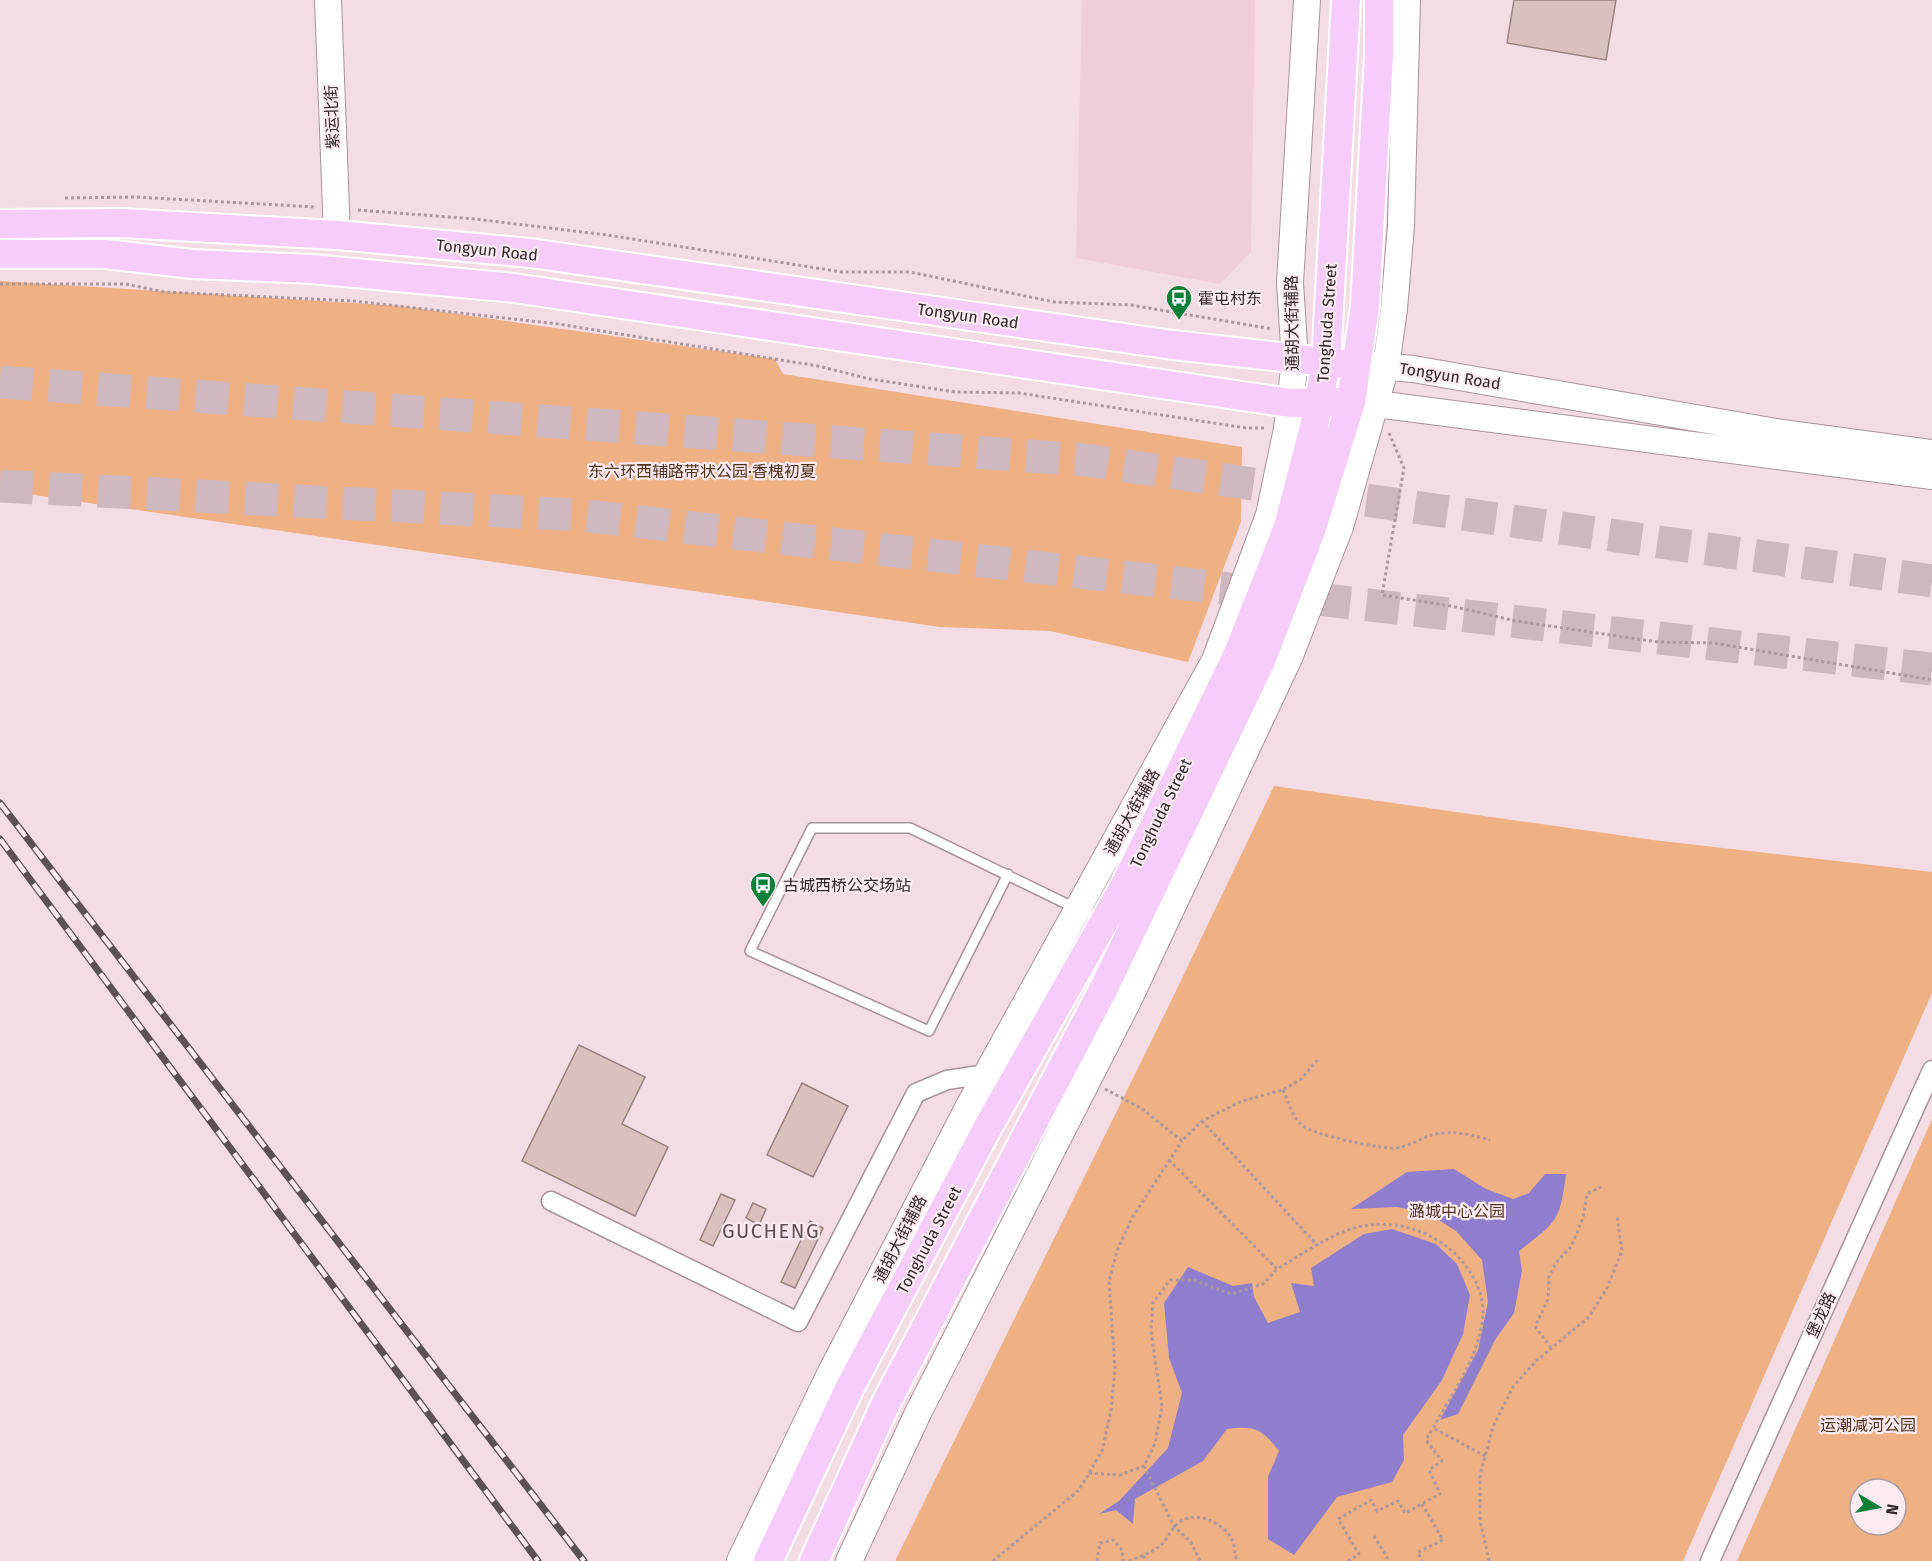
<svg xmlns="http://www.w3.org/2000/svg" width="1932" height="1561" font-family="'Fira Sans','Noto Sans SC',sans-serif">
	<rect width="100%" height="100%" fill="#f4dce5"/>
	<path fill="#efceda" d="M1082,0h173l-4,252 -31,32 -144,-26z"/>
	<path fill="#efb084" fill-rule="evenodd" d="M0,281l401,25 374,53 8,15 459,73 -1,75 -53,140 -138,-31 -110,-4 -940,-137z
		M1274,786l379,54 279,32v121l-249,568h-788l280,-568z
		M1932,1119v442h-195zM1860,1489h36v36h-36z"/>
	<path fill="#8e7ecd" d="M1454,1169l32,20 27,10 16,-6 16,-19h21c-6,47 -9,48 -47,77l3,20 -8,42 -19,27 -37,74 -18,6 38,-70 10,-48 -6,-42 -26,-29 -28,-18 -31,-6 -46,2 56,-37z
		M1392,1229l44,15 21,20 13,31 -7,39 -21,46 -39,55 1,25 -12,22 -55,15 -43,58 -26,-16v-62l11,-26c-17,-22 -24,-26 -52,-22l-24,32 -68,38 -2,25 -17,-14 -17,4 20,-13 49,-53 14,-55 -13,-35 -5,-55 24,-36 45,19 19,-3 2,14 14,26 32,-11 -9,-29 23,3 -3,-18 53,-34z"/>
	<path fill="#dac1be" stroke="#998280" stroke-width="1.5" d="M1514,0h102l-10,60 -99,-17z
		M579,1045l66,32 -23,47 46,23 -33,69 -113,-55z
		M802,1083l46,23 -35,71 -46,-22z
		M721,1194l14,6 -22,46 -13,-6z
		M753,1203l13,6 -7,16 -13,-7z
		M810,1221l13,7 -28,60 -14,-6z"/>
	<g fill="none" stroke-linecap="round" stroke-linejoin="round">
		<path stroke="#cdb8c0" stroke-width="33" stroke-dasharray="33 16" stroke-linecap="butt" d="M0,382l1085,78 847,121
			M0,486l579,29 1353,154"/>
		<g stroke="#a9939b" stroke-width="12">
			<path id="lane" d="M1008,874l-79,157 -179,-80 62,-123h98l192,93"/>
		</g>
		<g stroke="#a9939b" stroke-width="21">
			<path id="street" d="M551,1201l247,121 118,-229 31,-13 46,-7
				M1710,1561l222,-491"/>
		</g>
		<g stroke="#a9939b" stroke-width="28">
			<path id="secondary" d="M328,0l9,235
				M1369,365l44,4 369,64 150,20
				M1361,402l571,74
				M740,1561l90,-187 139,-268 246,-446 54,-145 18,-86 8,-68 -5,-78 17,-283
				M849,1561l69,-148 210,-412 161,-343 51,-131 46,-161 8,-57 7,-83 6,-226"/>
		</g>
		<g stroke="#fff" stroke-width="32">
			<path id="primary" d="M0,224l122,-1 215,12 193,18 643,92 171,19
				M0,254h105l87,10 120,5 202,19 776,115 48,-1
				M768,1561l82,-174 139,-262 136,-240 112,-229 51,-129 26,-100 12,-63 20,-364
				M814,1561l72,-158 217,-413 38,-79 120,-250 51,-133 39,-126 14,-96 14,-250v-56"/>
		</g>
		<path stroke="#ab989f" stroke-width="3" stroke-dasharray="3 3" stroke-linecap="butt" d="M65,198l70,-1 181,10
			M358,210l117,9 132,16 235,37h68l144,30 77,3 141,24
			M0,284h126l38,8 189,9 205,23 260,42 52,13 85,13 64,1 227,35h21
			M1389,433l15,35 -22,127 69,11 65,15 142,21 56,1 218,37
			M1105,1089l36,19 41,33 20,-20 40,-20 41,-11 18,-11 17,-20
			M1283,1090c5,11 10,29 20,36 9,8 79,24 93,22 12,-1 24,-9 35,-13 20,-5 39,-1 59,5
			M1202,1121l116,125
			M1169,1160l108,109c24,-14 50,-33 77,-41 45,-12 91,6 116,44 8,11 14,29 13,43 -3,41 -31,78 -50,113l52,28
			M1551,1348l-16,-22 13,-26 1,-24 9,-16 13,-13 12,-29 4,-24 14,-7
			M1144,1466l30,60 17,16 9,19
			M1089,1473l31,2 24,-9 11,-23 7,-36 -11,-76 2,-28 17,-23h23l38,14 32,-10 14,-15
			M1422,1504l21,36 -25,12 4,9
			M1374,1536l15,25
			M1143,1556l4,5
			M993,1561l86,-71 23,-39 9,-41 4,-41 -6,-88 8,-30 15,-33 50,-77
			M1097,1561l3,-18 13,-3 9,10 1,11
			M1129,1561c12,-5 23,-8 33,-17 8,-8 10,-19 21,-24 17,-9 44,5 50,22 2,6 2,13 4,19
			M1348,1561l11,-7 -21,-35 33,-19 6,11 21,-10 7,12 35,-19 -11,-24 13,-9 -16,-21 7,-12
			M1489,1561l-9,-41v-45l13,-48 20,-40 23,-26 53,-44 18,-29 15,-37 -5,-35"/>
		<use href="#lane" stroke="#fff" stroke-width="9"/>
		<use href="#street" stroke="#fff" stroke-width="18"/>
		<use href="#secondary" stroke="#fff" stroke-width="26"/>
		<use href="#primary" stroke="#f6ccfb" stroke-width="28"/>
		<g stroke="#5d5155" stroke-width="7">
			<path id="rail" d="M0,803l584,758
				M0,839l538,722"/>
		</g>
		<use href="#rail" stroke="#feebf2" stroke-width="4.5" stroke-dasharray="14" stroke-linecap="butt"/>
	</g>
	<defs>
		<g id="bus-pin" transform="scale(1.35)"><path d="M0 17L-7.5 6A9.5 9.5 0 1 1 7.5 6Z" fill="#0e8037" stroke="#feebf2"/><path d="M-5-6H5V4H4V6H2V4H-2V6H-4V4H-5ZM-3.5-4V0h7V-4ZM-3.5 1.2v1.5H-2V1.2ZM2 1.2v1.5H3.5V1.2Z" fill="#fff"/></g>
	</defs>
	<g fill-rule="evenodd">
		<use href="#bus-pin" x="1179" y="298"/>
		<use href="#bus-pin" x="763" y="885"/>
	</g>
	<g text-anchor="middle" dominant-baseline="central" stroke-width="4.5" stroke-linejoin="round" paint-order="stroke">
		<g font-size="16" fill="#30272a" stroke="#feebf2">
			<text transform="translate(332 117) rotate(-92)">紫运北街</text>
			<text transform="translate(487 250) rotate(6)">Tongyun Road</text>
			<text transform="translate(968 316) rotate(8)">Tongyun Road</text>
			<text transform="translate(1292 323) rotate(-91)">通胡大街辅路</text>
			<text transform="translate(1327 323) rotate(-86)">Tonghuda Street</text>
			<text transform="translate(1450 376) rotate(9)">Tongyun Road</text>
			<text transform="translate(1132 812) rotate(-61)">通胡大街辅路</text>
			<text transform="translate(1161 813) rotate(-64)">Tonghuda Street</text>
			<text transform="translate(900 1239) rotate(-63)">通胡大街辅路</text>
			<text transform="translate(929 1240) rotate(-62)">Tonghuda Street</text>
			<text transform="translate(1821 1315) rotate(-66)">堡龙路</text>
		</g>
		<g font-size="16" fill="#30272a" stroke="#feebf2" text-anchor="start">
			<text x="1198" y="298">霍屯村东</text>
			<text x="783" y="885">古城西桥公交场站</text>
		</g>
		<g font-size="16" fill="#513119" stroke="#feebf2">
			<text x="702" y="471">东六环西辅路带状公园·香槐初夏</text>
			<text x="1457" y="1211">潞城中心公园</text>
			<text x="1868" y="1425">运潮减河公园</text>
		</g>
		<g font-size="20" letter-spacing="1.5" fill="#614d54" stroke="#feebf2">
			<text x="771" y="1231">GUCHENG</text>
		</g>
	</g>
	<g transform="translate(1878 1507) rotate(100)"><circle r="28" fill="#feebf2" stroke="#ac9da2" stroke-width="1.5"/>
	<path d="M0-4.5L10 22L0 15L-10 22Z" fill="#0e8037"/>
	<text y="-9" font-size="16" font-weight="bold" text-anchor="middle" fill="#30272a">N</text>
	</g>
</svg>
